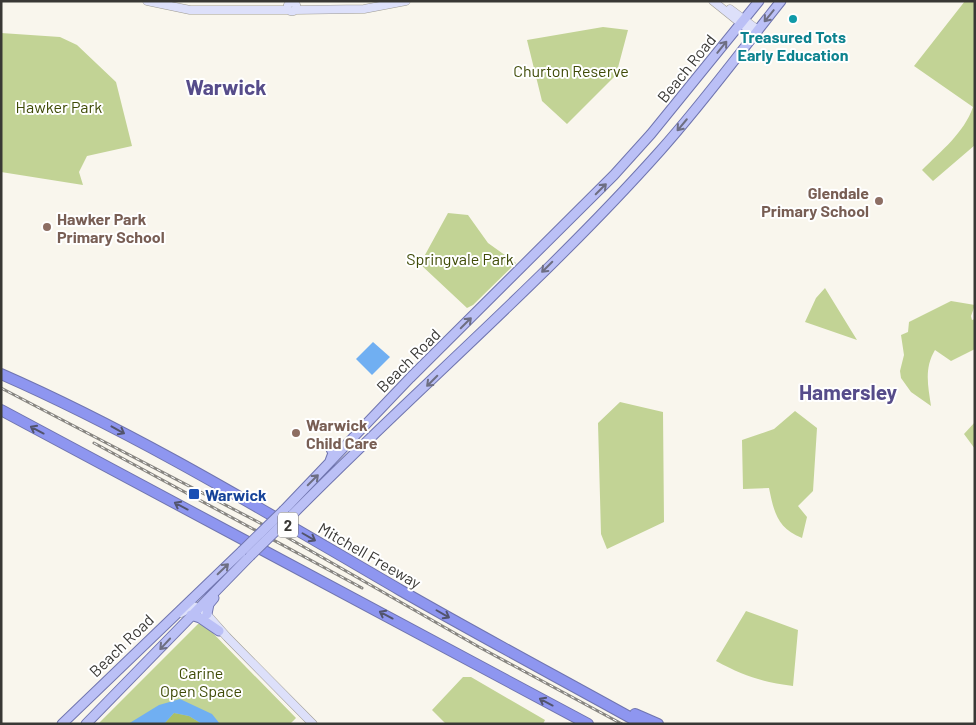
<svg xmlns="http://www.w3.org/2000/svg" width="976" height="725" font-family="Barlow,sans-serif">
	<rect width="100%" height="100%" fill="#f9f6ed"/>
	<path fill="#c2d395" d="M965,1h10v144l-42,36 -11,-11c19,-19 42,-37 51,-63l-59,-41z
		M603,27l25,3 -12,45 -49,49 -25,-23 -15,-61z
		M1,33l59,4 17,8 39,37 16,64 -45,10 -8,16 4,13 -82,-13z
		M448,213l20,2 20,28 28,20 -43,42 -6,3 -47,-44z
		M825,288l32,52 -52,-18 11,-24z
		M951,301l24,4 -4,11 1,4 3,-1v30l-24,12 -16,-11c-11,18 -7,36 -4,56l-20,-14 -10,-14 -1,-7 4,-16 -3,-20 7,-3 1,-10z
		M620,402l43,10 1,110 -57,27 -6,-15 -3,-111z
		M795,411l22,17 -4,63 -15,15 9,11 -5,21c-25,-10 -28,-26 -33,-50l-26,1 -1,-49 32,-11z
		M975,422v27l-11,-15z
		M746,611l52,19 -5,56c-31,-4 -49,-10 -77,-25z
		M198,624h6l92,94 -6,6h-192z
		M463,677h8l74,43 -2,4h-97l-14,-14z"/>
	<path fill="#aabf67" d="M174,713l15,3 13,8h-38z"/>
	<path fill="#70aff2" d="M373,342l17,15 -18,18 -16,-16z
		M180,699l32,15 8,10h-18l-13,-8 -15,-3 -10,11h-36l31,-19z"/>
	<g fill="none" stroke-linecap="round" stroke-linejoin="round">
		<g stroke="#9f9c94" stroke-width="9">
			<path id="secondary" d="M147,1l43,9h98
				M713,1l41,33
				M287.5 7a4.5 4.5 0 1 1 9 0a4.5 4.5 0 1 1-9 0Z
				M730,9l28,21
				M295,10l69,-1 42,-8
				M181,613l12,-7 10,4 24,27 86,87"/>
		</g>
		<g stroke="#7075af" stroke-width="11">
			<path id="primary" d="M328,443l5,10 -3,8
				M284,510l126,-132 204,-203 37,-41 108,-133
				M292,515c121,-123 253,-235 368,-364 43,-48 81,-100 121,-150
				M207,614l2,-10 5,-6
				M191,615l9,3 19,13
				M62,724l180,-173
				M86,724l164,-168"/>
		</g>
		<g stroke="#7075af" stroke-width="12">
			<path id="motorway" d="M1,374c139,61 268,140 399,216 80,46 161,89 242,134
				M1,410l587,314
				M635,714l23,10"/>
		</g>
		<use href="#secondary" stroke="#dde0fa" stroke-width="8"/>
		<use href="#primary" stroke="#bbc0f6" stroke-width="9"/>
		<use href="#motorway" stroke="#8e96f0" stroke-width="10"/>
		<g stroke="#888681" stroke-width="3">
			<path id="rail" d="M1,388l282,147 196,112 143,77
				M94,443l268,145"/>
		</g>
		<use href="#rail" stroke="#fff" stroke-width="1" stroke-dasharray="4" stroke-linecap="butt"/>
		<g stroke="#7075af" stroke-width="11" stroke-linecap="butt">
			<path id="primary-bridge" d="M242,551l42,-41
				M250,556l42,-41"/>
		</g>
		<use href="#primary-bridge" stroke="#bbc0f6" stroke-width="9"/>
	</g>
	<defs><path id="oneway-shaft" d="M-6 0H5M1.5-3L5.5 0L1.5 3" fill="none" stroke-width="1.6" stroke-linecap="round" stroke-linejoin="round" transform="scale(1.25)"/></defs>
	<g stroke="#6d6e82">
		<use href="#oneway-shaft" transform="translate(769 16) rotate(129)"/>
		<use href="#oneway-shaft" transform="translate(722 47) rotate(-51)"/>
		<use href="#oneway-shaft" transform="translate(682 125) rotate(130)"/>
		<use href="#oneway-shaft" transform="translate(601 189) rotate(-45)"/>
		<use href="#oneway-shaft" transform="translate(547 267) rotate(135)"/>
		<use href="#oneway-shaft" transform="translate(466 323) rotate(-45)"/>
		<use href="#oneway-shaft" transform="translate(432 381) rotate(135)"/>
		<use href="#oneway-shaft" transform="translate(313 480) rotate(-45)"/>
		<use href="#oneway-shaft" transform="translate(223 569) rotate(-44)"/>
		<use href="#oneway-shaft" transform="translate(165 644) rotate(133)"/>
	</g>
	<g stroke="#52546d">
		<use href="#oneway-shaft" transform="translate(37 430) rotate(-152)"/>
		<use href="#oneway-shaft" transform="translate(118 430) rotate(29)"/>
		<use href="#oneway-shaft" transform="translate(181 506) rotate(-152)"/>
		<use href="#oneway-shaft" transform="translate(309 537) rotate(30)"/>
		<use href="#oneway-shaft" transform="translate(443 614) rotate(30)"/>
		<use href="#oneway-shaft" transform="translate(386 615) rotate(-152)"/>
		<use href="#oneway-shaft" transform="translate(546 702) rotate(-152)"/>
	</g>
	<circle fill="#0f9aa8" stroke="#fff" stroke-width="2" cx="793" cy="19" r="5"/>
	<g fill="#8d6e63" stroke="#fff" stroke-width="2">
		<circle cx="879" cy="201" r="5"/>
		<circle cx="47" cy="227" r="5"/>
		<circle cx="296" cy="433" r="5"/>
	</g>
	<rect fill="#1a4fb4" stroke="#fff" stroke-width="2" x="188" y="488" width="12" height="12" rx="2.5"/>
	<g text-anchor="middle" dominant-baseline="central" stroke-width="4" stroke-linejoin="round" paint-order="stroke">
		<rect fill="#fff" stroke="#747472" stroke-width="1" x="278" y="512.5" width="20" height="25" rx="4"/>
		<g font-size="15" font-weight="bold" fill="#393835">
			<text x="288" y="525">2</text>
		</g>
		<g font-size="16" font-weight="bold" fill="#0d838f" stroke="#fff">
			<text x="793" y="36">Treasured Tots<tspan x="793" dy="18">Early Education</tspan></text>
		</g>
		<g font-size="16" fill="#393835" stroke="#fff">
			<text transform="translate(686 68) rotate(-51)">Beach Road</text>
			<text transform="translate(408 360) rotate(-45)">Beach Road</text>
			<text transform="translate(370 555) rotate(30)">Mitchell Freeway</text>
			<text transform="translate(121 645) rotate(-44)">Beach Road</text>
		</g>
		<g font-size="16" fill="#3f4b07" stroke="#fff">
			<text x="571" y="70">Churton Reserve</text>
			<text x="59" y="106">Hawker Park</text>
			<text x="460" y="258">Springvale Park</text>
			<text x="201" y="672">Carine<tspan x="201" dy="18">Open Space</tspan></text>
		</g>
		<g font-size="16" font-weight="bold" fill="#785e54" stroke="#fff" text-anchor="start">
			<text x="869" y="192" text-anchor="end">Glendale<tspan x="869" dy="18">Primary School</tspan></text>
			<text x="57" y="218">Hawker Park<tspan x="57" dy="18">Primary School</tspan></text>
			<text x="306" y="424">Warwick<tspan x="306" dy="18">Child Care</tspan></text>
		</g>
		<g font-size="16" font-weight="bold" fill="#164399" stroke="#fff" text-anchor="start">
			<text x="205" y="494">Warwick</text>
		</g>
		<g font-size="21" font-weight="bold" fill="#564c8a" stroke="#fff">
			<text x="226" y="86">Warwick</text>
			<text x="848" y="391">Hamersley</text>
		</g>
	</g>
	<rect width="976" height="725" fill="none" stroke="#393835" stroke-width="5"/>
</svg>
